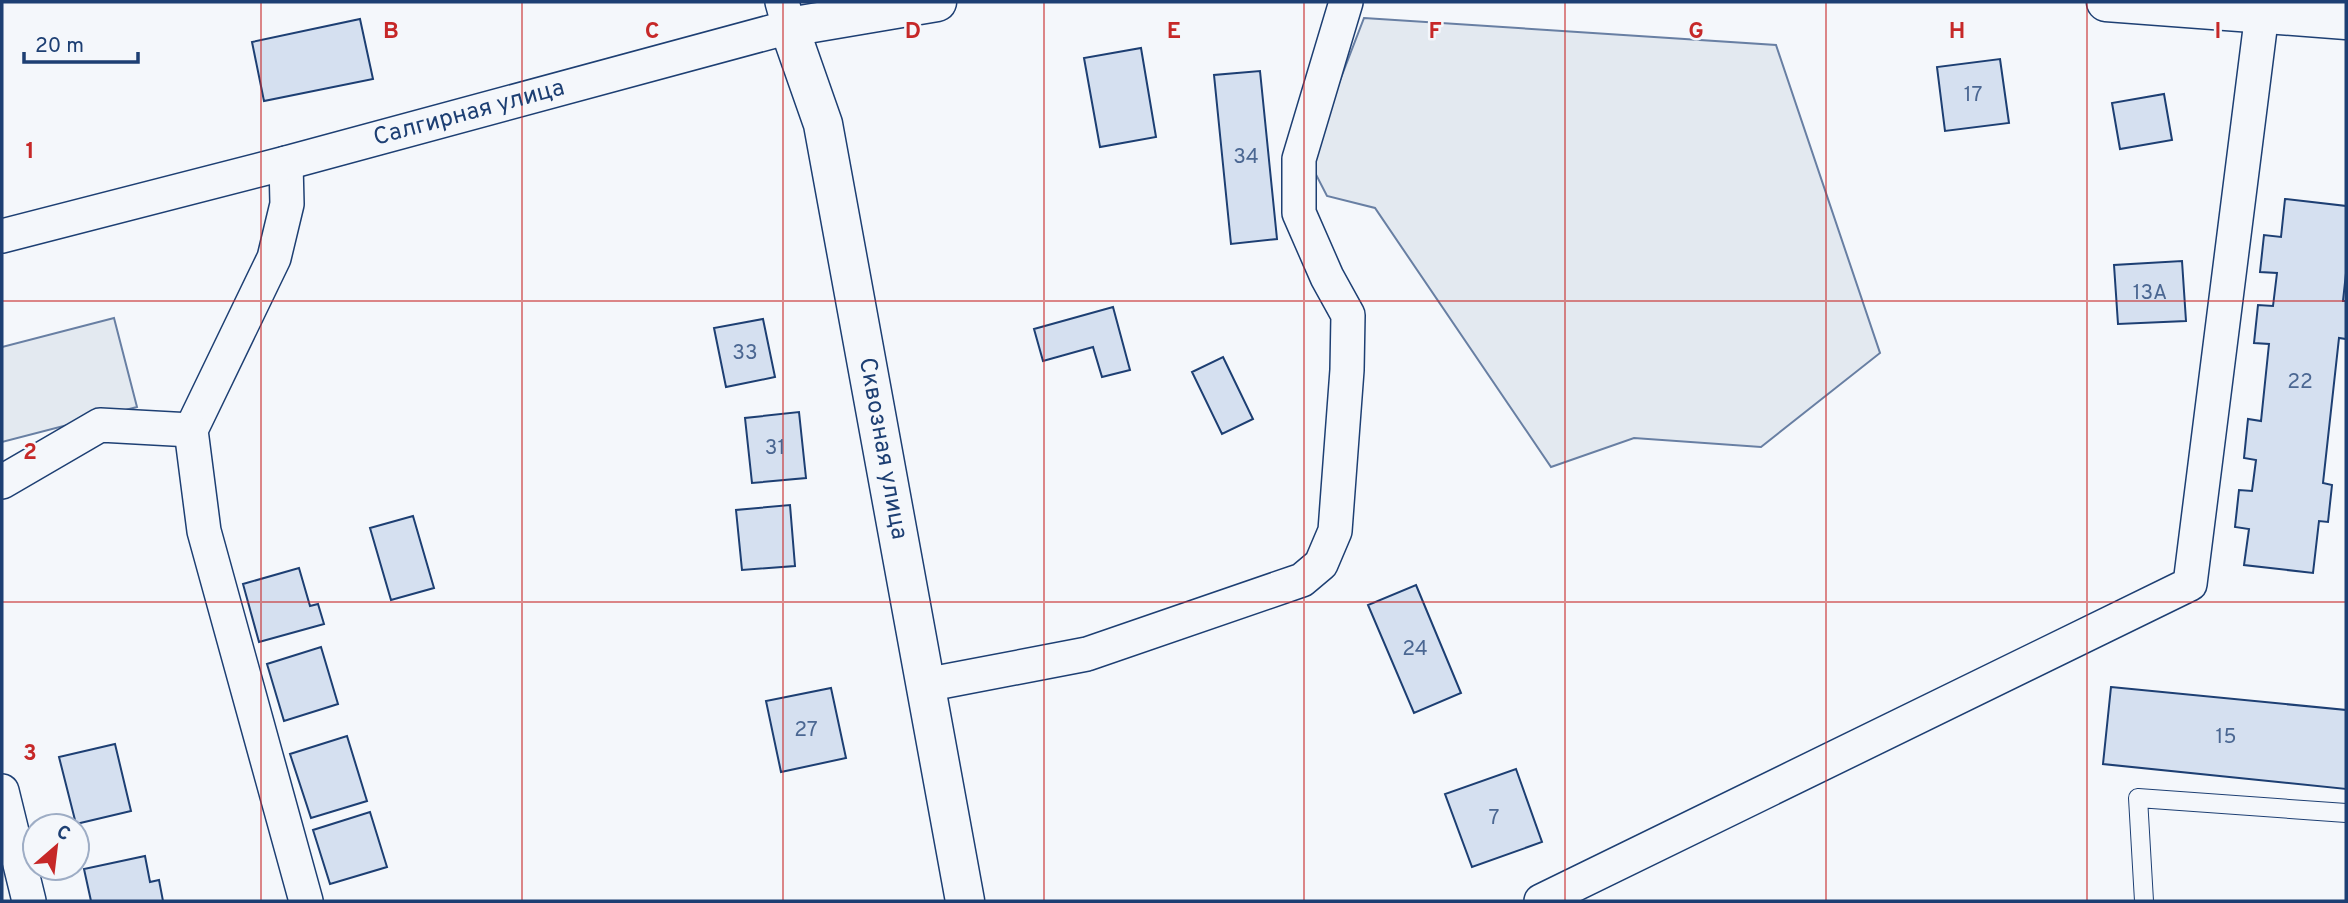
<svg xmlns="http://www.w3.org/2000/svg" width="2348" height="903" font-family="Overpass,sans-serif">
	<rect width="100%" height="100%" fill="#f4f7fb"/>
	<path fill="#e3e9f0" stroke="#687fa3" stroke-width="2" d="M1364,18l412,27 104,308 -119,94 -127,-9 -83,29 -176,-259 -48,-12 -18,-35z
		M114,318l23,89 -135,35v-95z"/>
	<path fill="#d5e0f0" stroke="#1d3f73" stroke-width="2" d="M360,19l13,60 -109,22 -12,-59z
		M1141,48l15,89 -56,10 -16,-89z
		M2000,59l9,64 -64,8 -8,-64z
		M1260,71l17,168 -46,5 -17,-169z
		M2164,94l8,46 -52,9 -8,-46z
		M2285,199l61,7v67l-3,28h3v38l-7,-1 -16,145 9,2 -4,37 -9,-1 -6,52 -69,-8 5,-36 -14,-2 4,-37 13,1 4,-31 -12,-2 4,-39 13,2 8,-77 -15,-1 4,-38 15,1 4,-33 -17,-1 4,-37 17,2z
		M2182,261l4,60 -68,3 -4,-59z
		M1113,307l17,63 -28,7 -9,-30 -50,14 -9,-32z
		M763,319l12,58 -49,10 -12,-59z
		M1223,357l30,62 -31,15 -30,-62z
		M799,412l7,66 -54,5 -7,-65z
		M790,505l5,61 -53,4 -6,-60z
		M413,516l21,72 -43,12 -21,-72z
		M299,568l11,38 8,-2 6,20 -65,18 -16,-58z
		M1416,585l45,108 -47,20 -46,-108z
		M321,647l17,57 -54,17 -17,-57z
		M2111,687l235,23v79l-243,-25z
		M831,688l15,70 -65,14 -15,-71z
		M347,736l20,65 -56,17 -21,-64z
		M115,744l16,67 -55,13 -17,-67z
		M1516,769l26,73 -70,25 -27,-73z
		M370,812l17,55 -57,17 -17,-54z
		M145,856l5,26 9,-2 4,21h-72l-7,-32z"/>
	<g fill="none" stroke-linecap="round" stroke-linejoin="round">
		<g stroke="#1d3f73" stroke-width="20">
			<path id="lane" d="M2144,901l-6,-103 208,15"/>
		</g>
		<g stroke="#1d3f73" stroke-width="36">
			<g id="street">
				<path d="M286,163l1,41 -13,54 -83,172 13,101 102,370"/>
				<path id="s1" d="M2,236l284,-73 503,-136 -7,-25"/>
				<path d="M2,482l98,-57 91,5"/>
				<path d="M925,685l162,-31 215,-74 19,-16 14,-33 12,-161 1,-55 -21,-38 -28,-64v-54l47,-157"/>
				<path d="M2,791l27,110"/>
				<path d="M1541,901l649,-317 72,-571"/>
			</g>
		</g>
		<g stroke="#1d3f73" stroke-width="41">
			<g id="secondary">
				<path id="s2" d="M937,2l-148,25 34,97 142,777"/>
				<path d="M2106,2l240,18"/>
			</g>
		</g>
		<use href="#lane" stroke="#f4f7fb" stroke-width="18"/>
		<use href="#street" stroke="#f4f7fb" stroke-width="33"/>
		<use href="#secondary" stroke="#f4f7fb" stroke-width="38"/>
	</g>
	<path fill="none" stroke="#c62828" stroke-width="2" stroke-opacity="0.55" d="M261,2v899M522,2v899M783,2v899M1044,2v899M1304,2v899M1565,2v899M1826,2v899M2087,2v899M2,301h2344M2,602h2344"/>
	<g text-anchor="middle" dominant-baseline="central" stroke-width="5" stroke-linejoin="round" paint-order="stroke">
		<g font-size="21" fill="#4b6792">
			<text x="1973" y="95">17</text>
			<text x="1246" y="157">34</text>
			<text x="2150" y="293">13А</text>
			<text x="745" y="353">33</text>
			<text x="2300" y="382">22</text>
			<text x="775" y="448">31</text>
			<text x="1415" y="649">24</text>
			<text x="806" y="730">27</text>
			<text x="2226" y="737">15</text>
			<text x="1494" y="818">7</text>
		</g>
		<g font-size="24" fill="#1d3f73" stroke="#f4f7fb">
			<text stroke="none"><textPath href="#s1" startOffset="483">Салгирная улица</textPath></text>
			<text stroke="none"><textPath href="#s2" startOffset="583">Сквозная улица</textPath></text>
		</g>
	</g>
	<g font-size="23" text-anchor="middle" font-weight="bold" fill="#c62828" stroke="#f4f7fb" stroke-width="5" stroke-linejoin="round" paint-order="stroke">
		<text x="391" y="38">B</text>
		<text x="652" y="38">C</text>
		<text x="913" y="38">D</text>
		<text x="1174" y="38">E</text>
		<text x="1435" y="38">F</text>
		<text x="1696" y="38">G</text>
		<text x="1957" y="38">H</text>
		<text x="2218" y="38">I</text>
		<text x="30" y="158">1</text>
		<text x="30" y="459">2</text>
		<text x="30" y="760">3</text>
	</g>
	<rect width="2348" height="903" fill="none" stroke="#1d3f73" stroke-width="7"/>
	<g transform="translate(56 847) rotate(28)"><circle r="33" fill="#f4f7fb" stroke="#9eadc5" stroke-width="2"/>
	<path d="M0-5L12 26L0 18L-12 26Z" fill="#c62828"/>
	<text y="-10" font-size="19" font-weight="bold" text-anchor="middle" fill="#1d3f73">С</text>
	</g>
	<path d="M24 52v10h114v-10" fill="none" stroke="#1d3f73" stroke-width="3.5"/>
	<text x="35" y="52" font-size="21" fill="#1d3f73" stroke="#f4f7fb" stroke-width="5" paint-order="stroke">20 m</text>
</svg>
